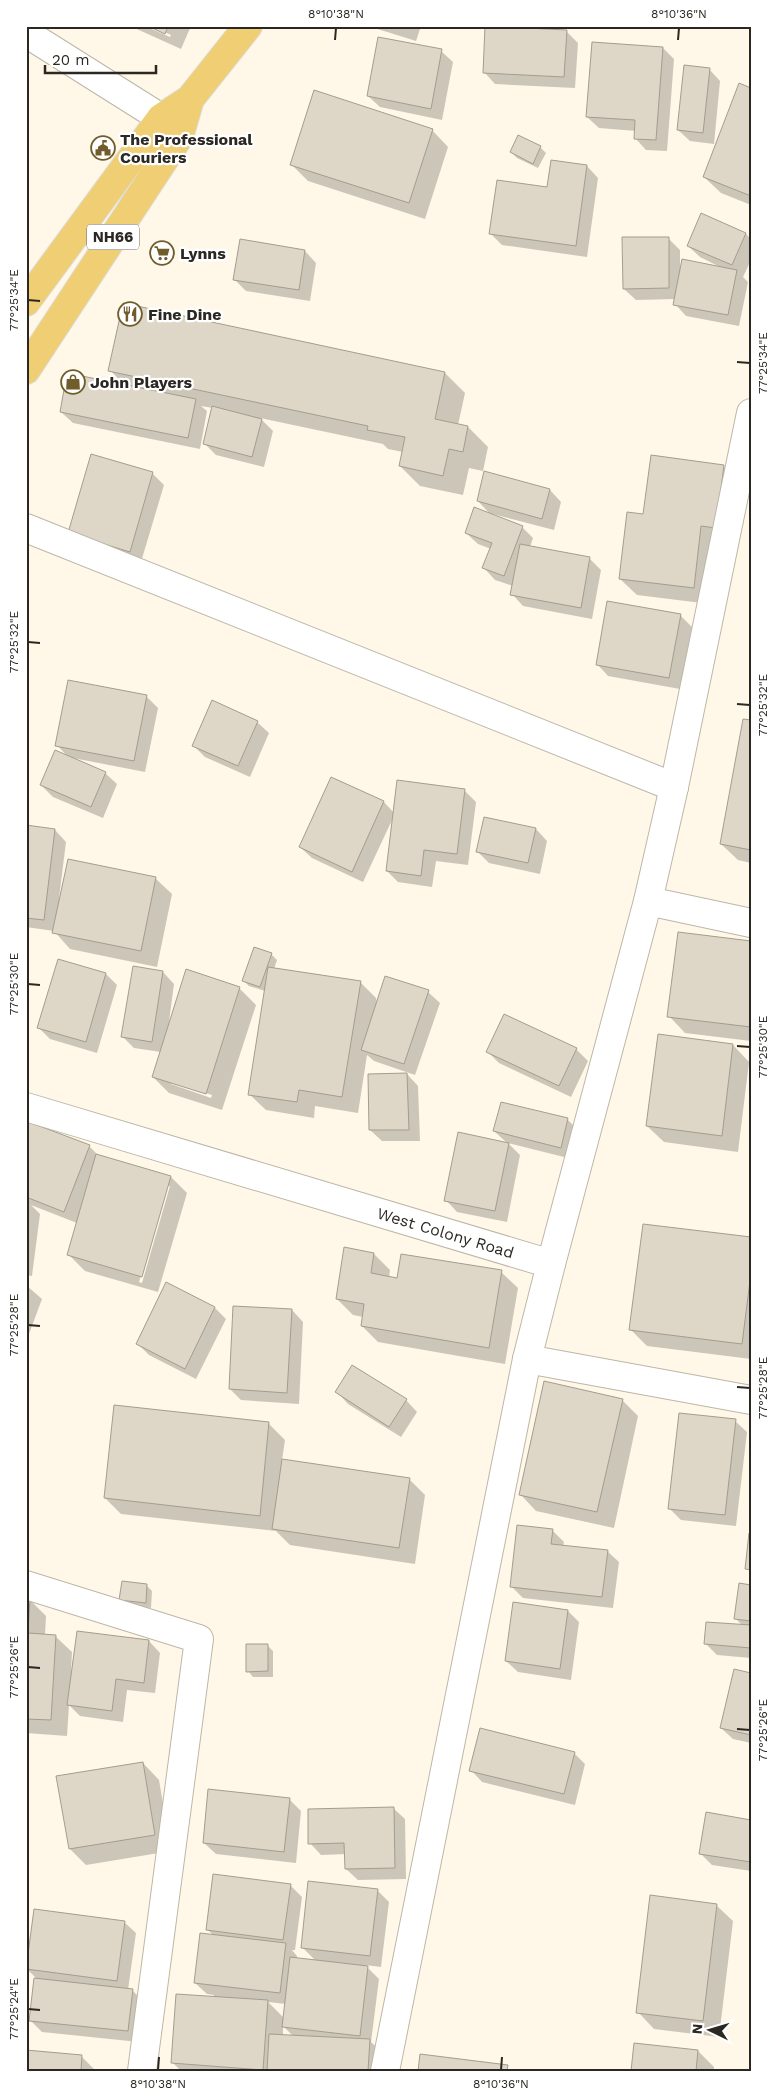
<svg xmlns="http://www.w3.org/2000/svg" width="777" height="2097" font-family="'Work Sans',sans-serif">
	<rect width="100%" height="100%" fill="#fff8e8"/>
	<path fill="#0003" fill-rule="evenodd" d="M130,26h15l25,11 1,-2 -20,-9h40l-10,23z
		M368,26h53l-5,15z
		M566,31l12,12 -3,45 -80,-4 -11,-12z
		M663,48l11,11 -7,92 -21,-1 -11,-12 1,-7 -37,-3 -12,-11z
		M441,51l12,11 -11,58 -62,-13 -12,-11z
		M709,69l11,12 -6,63 -24,-3 -12,-11z
		M751,89v116l-30,-12 -17,-16z
		M432,130l16,17 -23,72 -117,-38 -17,-17z
		M540,147l6,6 -8,15 -21,-10 -6,-6z
		M552,161l35,5 11,12 -11,79 -85,-12 -12,-12 58,-45z
		M746,234l5,5v21l-8,17 5,5 -9,44 -53,-10 -11,-12 1,-5 -40,1 -12,-11 44,-51 12,12v21l40,-4 -20,-10 -12,-11z
		M305,251l11,12 -6,38 -64,-10 -12,-12z
		M110,370l335,3 20,20 -7,32 10,2 20,20 -5,24 -14,-3 -6,27 -43,-9 -20,-20 3,-14 -15,-3 -5,-5 -123,-26 13,13 -9,36 -48,-12 -12,-12 9,-35 -12,-2 6,5 -7,38 -127,-26 -12,-11 64,-26z
		M723,466l16,16 -29,122 -73,-9 -17,-16z
		M485,473l65,17 11,12 -7,28 -65,-17 -11,-12z
		M153,474l11,11 -23,77 -60,-18z
		M522,527l11,11 -3,9 60,12 11,11 -9,49 -69,-13 -11,-12 1,-8 -18,-6 -11,-12 7,-19 -13,-5 -12,-11z
		M751,594v18l-2,-2z
		M680,615l12,12 -12,62 -72,-13 -11,-12z
		M146,696l12,12 -13,64 -72,-14 32,15 12,11 -14,34 -50,-21 -12,-12 27,-28 -11,-12z
		M257,722l12,11 -19,44 -45,-20 -11,-11z
		M751,722v141l-13,-3 -17,-16z
		M332,779l52,23 10,11 70,-23 12,12 -8,63 -32,-4 -4,26 -34,-5 -11,-11 6,-53 -30,64 -51,-24 -12,-11z
		M26,827l29,3 11,12 -7,56 96,-20 17,16 -15,73 -87,-18 -16,-18 -28,-4z
		M536,829l11,12 -7,33 -51,-11 -12,-12z
		M751,942v99l-66,-8 -16,-17z
		M271,954l6,6 -3,9 86,13 16,16 1,7 51,-13 12,11 -25,72 -41,-14 -7,-6 -9,58 -43,-7 -1,12 -48,-8 -17,-16 16,-103 -16,-5 -6,-6z
		M187,971l53,18 16,16 -34,105 -53,-17 -16,-16 8,-25 -27,-4 -12,-12 41,-64 11,12 -6,45zM171,1082l41,13 -1,3 -40,-14z
		M106,974l11,11 -20,68 -47,-14 -11,-11z
		M733,1045l16,17 -11,90 -74,-10 -17,-16z
		M576,1049l12,12 -17,36 -72,-34 -11,-11z
		M407,1074l11,12 2,55h-38l-12,-11z
		M567,1119l12,12 -7,28 -64,-16 12,12 -13,67 -50,-10 -11,-12 61,-57 -13,-12z
		M26,1122l63,24 10,10 72,21 16,16 -29,99 -73,-21 -17,-17 9,-31 -46,-18 9,9 -8,62 -6,-1zM167,1186h3l-28,97 -3,-1z
		M751,1239v120l-104,-13 -16,-16z
		M374,1254l16,16 -1,8 9,1 103,-7 17,16 -13,76 -127,-22 -16,-16 1,-9 -10,-2 -16,-16z
		M167,1284l48,24 11,11 -30,60 -47,-24 -12,-12z
		M26,1285l16,14 -16,43z
		M292,1310l11,12 -4,82 -58,-4 -11,-11z
		M337,1392l69,8 11,12 -16,25 -53,-33z
		M622,1400l16,16 -24,112 -78,-17 -16,-17z
		M735,1421l12,11 -11,94 -55,-6 -12,-12z
		M268,1423l17,17 -3,20 127,19 16,16 -10,69 -125,-19 -14,-14 -155,-17 -16,-16z
		M552,1530l12,12 -1,4 44,5 12,11 -6,46 -90,-10 -12,-12z
		M147,1586l5,5 -1,17 -25,-2 -5,-6z
		M751,1586v72l-34,-3 -11,-11 37,-18 -7,-7z
		M26,1599h3l17,17 -1,19 10,1 17,16 -1,19 78,-30 11,12 -5,40 -28,-3 -4,32 -43,-6 -11,-11 -2,31 -41,-3z
		M568,1611l11,11 -8,58 -53,-8 -12,-11z
		M267,1645l6,6v26h-20l-5,-6z
		M751,1674v69l-18,-4 -12,-11z
		M574,1753l11,11 -10,41 -93,-23 -11,-12z
		M143,1763l16,17 12,71 -85,14 -16,-16z
		M289,1799l12,12 -5,52 -80,-9 -12,-11z
		M393,1808l12,11 1,60 -48,1 -12,-11v-15l-25,1 -11,-12z
		M751,1821v50l-39,-6 -12,-12z
		M290,1885l12,12 -7,53h-3l5,6v3l19,2 -14,-14 75,-57 12,12 -8,65 -16,-2 14,14 -8,63 15,14 -1,15h-204l-8,-8 41,-65v-3l-7,-1 -12,-11 19,-47 -7,-7zM268,2002l18,2 -2,14zM283,2026l10,10h-10z
		M716,1905l17,16 -14,116 -65,-8 -16,-17z
		M124,1922l12,11 -8,57h4l12,12 -5,40 -97,-10 -12,-12 8,-40 -11,-11z
		M698,2051l16,16v4h-81z
		M81,2056l15,15h-70z"/>
	<path fill="#ded7c8" stroke="#a39d8e" d="M148,26h20l-3,8z
		M485,26l82,4 -3,47 -81,-4z
		M378,37l64,12 -11,60 -64,-13z
		M592,42l71,5 -7,93 -22,-1 1,-19 -49,-3z
		M684,65l26,3 -7,65 -26,-3z
		M739,83l12,5v108l-48,-19z
		M314,90l119,39 -24,74 -119,-38z
		M518,135l23,11 -8,18 -23,-12z
		M551,160l36,5 -11,81 -87,-12 8,-54 50,7z
		M701,213l45,20 -14,32 -45,-19z
		M622,237h47v51l-46,1z
		M240,239l65,11 -6,40 -66,-10z
		M682,259l55,11 -9,45 -55,-10z
		M123,303l322,69 -10,47 33,7 -5,26 -14,-3 -6,27 -44,-10 6,-29 -38,-7 1,-4 -260,-55z
		M67,373l129,26 -8,39 -128,-26z
		M212,406l50,13 -10,38 -49,-13z
		M91,454l62,18 -23,80 -62,-19z
		M651,455l73,10 -8,63 -15,-2 -7,62 -75,-9 8,-67 16,2z
		M484,471l66,18 -8,30 -65,-18z
		M474,507l49,19 -19,50 -22,-8 10,-25 -27,-10z
		M520,544l70,13 -9,51 -71,-13z
		M607,601l74,13 -12,64 -73,-13z
		M68,680l79,15 -13,66 -79,-15z
		M212,700l46,21 -20,45 -46,-20z
		M743,719l8,1v130l-31,-6z
		M55,750l51,22 -15,35 -51,-22z
		M331,777l53,24 -32,71 -53,-25z
		M397,780l68,9 -8,65 -33,-4 -3,26 -35,-5z
		M484,817l52,11 -8,35 -52,-11z
		M26,825l29,4 -11,91 -18,-2z
		M68,859l88,18 -15,74 -89,-18z
		M678,932l73,9v86l-84,-10z
		M254,947l18,6 -12,34 -18,-6z
		M58,959l48,14 -20,69 -49,-14z
		M133,966l30,5 -11,71 -31,-5z
		M268,967l93,14 -19,116 -43,-7 -2,12 -49,-7z
		M186,969l54,18 -34,107 -54,-17z
		M385,976l44,14 -25,74 -43,-14z
		M504,1014l73,34 -18,38 -73,-34z
		M658,1034l75,10 -11,92 -76,-10z
		M407,1073l2,57h-40l-1,-56z
		M501,1102l67,16 -7,30 -68,-17z
		M26,1121l64,24 -26,67 -38,-15z
		M458,1132l51,11 -14,68 -51,-10z
		M96,1154l75,22 -29,101 -75,-22z
		M643,1224l108,13v36l-9,71 -113,-14z
		M344,1247l30,6 -3,20 26,5 4,-24 101,16 -13,78 -128,-22 3,-22 -28,-5z
		M166,1282l49,25 -30,62 -49,-25z
		M233,1306l59,3 -5,84 -58,-4z
		M352,1365l55,34 -18,28 -54,-35z
		M544,1381l79,18 -26,113 -78,-17z
		M114,1405l155,17 -9,94 -156,-18z
		M679,1413l57,6 -11,96 -57,-6z
		M282,1459l128,19 -11,70 -127,-19z
		M517,1525l36,4 -2,15 57,6 -6,47 -92,-10z
		M749,1533h2v37l-6,-1z
		M122,1581l25,3 -1,19 -27,-3z
		M739,1583l12,2v36l-17,-2z
		M26,1598h4l-2,35 28,2 -5,85 -25,-1z
		M513,1602l55,8 -8,59 -55,-8z
		M706,1622l45,3v23l-47,-4z
		M77,1631l72,9 -5,43 -28,-4 -4,32 -45,-6z
		M246,1644h22v27l-22,1z
		M734,1669l17,4v62l-31,-7z
		M480,1728l95,24 -11,42 -95,-23z
		M143,1762l12,73 -86,14 -13,-73z
		M208,1789l82,9 -6,54 -81,-9z
		M394,1807l1,61 -50,1 -1,-26 -36,1v-35z
		M706,1812l45,8v42l-52,-8z
		M213,1874l78,10 -8,56 -77,-10z
		M308,1881l70,8 -8,67 -69,-8z
		M650,1895l67,9 -14,117 -67,-8z
		M34,1909l91,12 -8,60 -91,-12z
		M200,1933l86,10 -6,50 -86,-10z
		M290,1957l78,9 -8,70 -78,-9z
		M34,1978l99,11 -5,42 -99,-10z
		M176,1994l92,6 -5,70 -92,-7z
		M269,2034l101,5 -2,32h-101z
		M634,2043l64,7 -2,21h-65z
		M26,2050l56,5 -1,16h-55z
		M420,2054l88,11 -1,6h-89z"/>
	<g fill="none" stroke-linecap="round" stroke-linejoin="round">
		<g stroke="#bdb7a8" stroke-width="30">
			<g id="minor">
				<path d="M26,528l648,259"/>
				<path d="M648,901l103,22"/>
				<path id="s1" d="M26,1107l525,157 -24,95 224,41"/>
				<path d="M551,1264l97,-363 26,-114 77,-374"/>
				<path d="M26,1585l173,54 -57,432"/>
				<path d="M385,2071l142,-712"/>
			</g>
		</g>
		<g stroke="#bdb7a8" stroke-width="30">
			<path id="tertiary" d="M26,33l135,85 17,18"/>
		</g>
		<g stroke="#dddddc" stroke-width="30">
			<path id="trunk" d="M26,302l135,-184 29,-19 58,-73
				M26,370l153,-233 11,-38"/>
		</g>
		<use href="#minor" stroke="#fff" stroke-width="28"/>
		<use href="#tertiary" stroke="#fff" stroke-width="28"/>
		<use href="#trunk" stroke="#f0ce74" stroke-width="28"/>
	</g>
	<path fill="none" stroke="#2b2823" stroke-width="2" d="M335,40l1,-12M678,40l1,-12M28,300l12,1M737,362l13,1M28,642l12,1M737,704l13,1M28,984l12,1M737,1046l13,1M28,1325l12,1M737,1387l13,1M28,1667l12,1M737,1729l13,1M28,2009l12,1M158,2070l1,-13M501,2070l1,-13"/>
	<defs>
		<g id="civic-ring" transform="scale(1.25)"><circle r="9.5" fill="#fff" stroke="#715d2c" stroke-width="1.5"/><path d="M-.6-6.5H3V-4.5H.6V-3L4-1V1h2V6H-6V1h2V-1L-.6-3ZM-1.2 2.5V6h2.4V2.5Z" fill="#715d2c"/></g>
		<g id="supermarket-ring" transform="scale(1.25)"><circle r="9.5" fill="#fff" stroke="#715d2c" stroke-width="1.5"/><path d="M-6-5.5h2.5l.6 2H6L4.5 2H-2.5L-4.4-4H-6ZM-1.5 3.2a1.3 1.3 0 1 0 .1 0ZM3 3.2a1.3 1.3 0 1 0 .1 0Z" fill="#715d2c"/></g>
		<g id="restaurant-ring" transform="scale(1.25)"><circle r="9.5" fill="#fff" stroke="#715d2c" stroke-width="1.5"/><path d="M-5-6h1v4h1v-4h1v4h1v-4h1v5L-1.5 .5V6h-2V.5L-5-1ZM5-6V6H3V1.5H1.5Q1.5-4 5-6Z" fill="#715d2c"/></g>
		<g id="shop-ring" transform="scale(1.25)"><circle r="9.5" fill="#fff" stroke="#715d2c" stroke-width="1.5"/><path d="M-5-2.5h2.3a2.7 3.5 0 0 1 5.4 0H5L5.5 6h-11ZM-1.5-2.5h3a1.5 2.3 0 0 0-3 0Z" fill="#715d2c"/></g>
	</defs>
	<g fill-rule="evenodd">
		<use href="#civic-ring" x="103" y="148"/>
		<use href="#supermarket-ring" x="162" y="253"/>
		<use href="#restaurant-ring" x="130" y="314"/>
		<use href="#shop-ring" x="73" y="382"/>
	</g>
	<g text-anchor="middle" dominant-baseline="central" stroke-width="4.5" stroke-linejoin="round" paint-order="stroke">
		<rect fill="#fff" stroke="#6b6865" stroke-width="1" x="87" y="224.5" width="52" height="25" rx="4"/>
		<g font-size="15" font-weight="bold" fill="#2b2823">
			<text x="113" y="237">NH66</text>
		</g>
		<g font-size="16" font-weight="bold" fill="#2b2823" stroke="#fff" text-anchor="start">
			<text x="120" y="139">The Professional<tspan x="120" dy="18">Couriers</tspan></text>
			<text x="180" y="253">Lynns</text>
			<text x="148" y="314">Fine Dine</text>
			<text x="90" y="382">John Players</text>
		</g>
		<g font-size="16" fill="#2b2823" stroke="#fff">
			<text stroke="none"><textPath href="#s1" startOffset="438">West Colony Road</textPath></text>
		</g>
	</g>
	<rect width="777" height="2097" fill="none" stroke="#ffffff" stroke-width="55"/>
	<g transform="translate(710 2030) rotate(275)" stroke="#ffffff" stroke-width="4" paint-order="stroke">
	<path d="M0-4L9 19L0 12L-9 19Z" fill="#2b2823"/>
	<text y="-8" font-size="14" font-weight="bold" text-anchor="middle" fill="#2b2823">N</text>
	</g>
	<path d="M45 65v8h111v-8" fill="none" stroke="#2b2823" stroke-width="2.5"/>
	<text x="52" y="65" font-size="15" fill="#2b2823" stroke="#ffffff" stroke-width="4" paint-order="stroke">20 m</text>
	<rect x="28" y="28" width="722" height="2042" fill="none" stroke="#2b2823" stroke-width="2"/>
	<g font-size="12" text-anchor="middle" fill="#2b2823">
		<text x="336" y="18">8°10'38"N</text>
		<text x="679" y="18">8°10'36"N</text>
		<text transform="translate(14 300) rotate(-90)" y="4">77°25'34"E</text>
		<text transform="translate(763 363) rotate(-90)" y="4">77°25'34"E</text>
		<text transform="translate(14 642) rotate(-90)" y="4">77°25'32"E</text>
		<text transform="translate(763 705) rotate(-90)" y="4">77°25'32"E</text>
		<text transform="translate(14 984) rotate(-90)" y="4">77°25'30"E</text>
		<text transform="translate(763 1047) rotate(-90)" y="4">77°25'30"E</text>
		<text transform="translate(14 1325) rotate(-90)" y="4">77°25'28"E</text>
		<text transform="translate(763 1388) rotate(-90)" y="4">77°25'28"E</text>
		<text transform="translate(14 1667) rotate(-90)" y="4">77°25'26"E</text>
		<text transform="translate(763 1730) rotate(-90)" y="4">77°25'26"E</text>
		<text transform="translate(14 2009) rotate(-90)" y="4">77°25'24"E</text>
		<text x="158" y="2088">8°10'38"N</text>
		<text x="501" y="2088">8°10'36"N</text>
	</g>
</svg>
